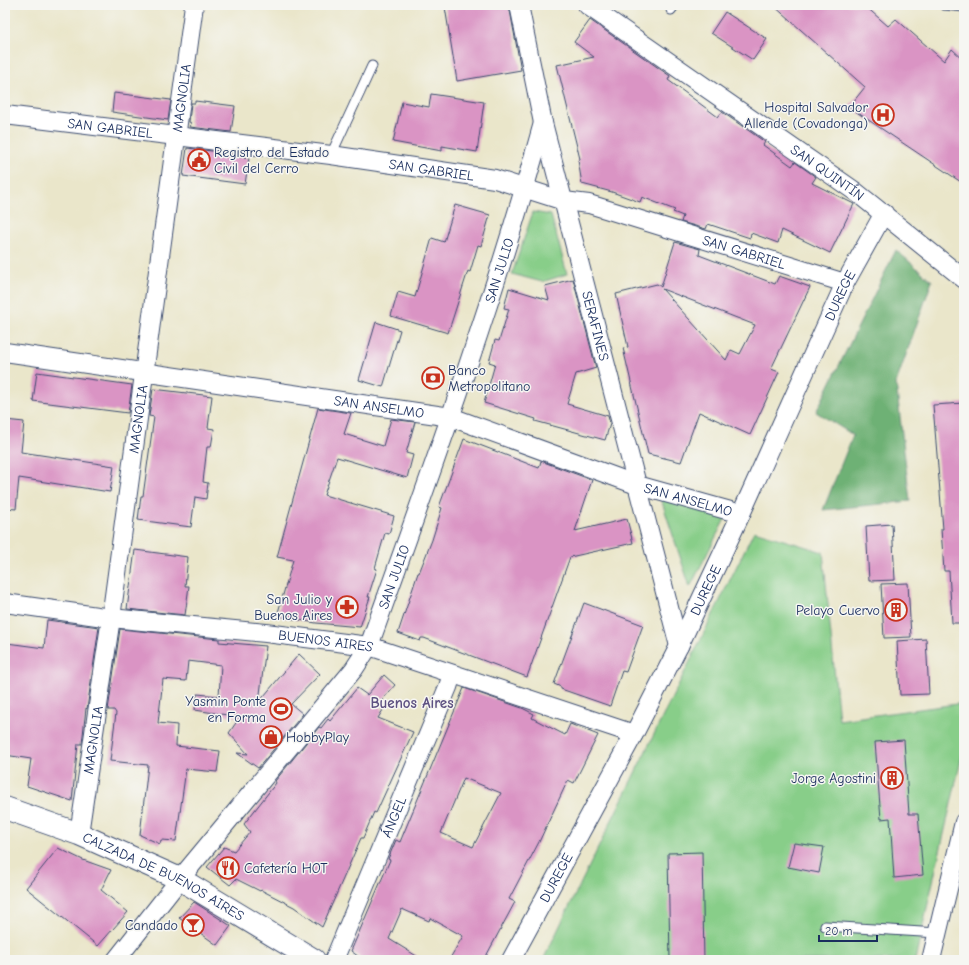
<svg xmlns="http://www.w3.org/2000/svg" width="969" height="965" font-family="'Comic Neue',sans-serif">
<rect width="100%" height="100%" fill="#f6f6f2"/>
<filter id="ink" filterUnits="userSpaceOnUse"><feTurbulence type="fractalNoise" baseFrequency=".025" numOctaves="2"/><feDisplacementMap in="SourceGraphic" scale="8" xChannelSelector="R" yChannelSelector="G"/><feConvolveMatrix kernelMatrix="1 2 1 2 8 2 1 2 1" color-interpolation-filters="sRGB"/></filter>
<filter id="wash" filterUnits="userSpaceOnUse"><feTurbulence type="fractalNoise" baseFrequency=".012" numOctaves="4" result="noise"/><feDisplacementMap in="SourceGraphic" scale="16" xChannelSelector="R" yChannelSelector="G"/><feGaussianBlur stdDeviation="0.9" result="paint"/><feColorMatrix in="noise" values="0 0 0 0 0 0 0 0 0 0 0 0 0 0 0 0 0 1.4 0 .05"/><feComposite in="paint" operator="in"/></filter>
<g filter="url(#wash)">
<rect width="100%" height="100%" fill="#eae6ca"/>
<g fill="#88ce89" stroke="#527e74">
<polygon points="533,212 551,215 567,274 542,282 512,274"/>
<polygon points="660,496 726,517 690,587"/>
<polygon points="754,531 823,552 839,720 964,703 964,747 915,960 543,960"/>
</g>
<polygon fill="#6eb175" stroke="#44706a" points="896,250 932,281 896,383 910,501 823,510 853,435 816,412"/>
<g id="blocks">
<g fill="#da94c4" fill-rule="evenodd">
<polygon points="458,5 509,5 521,70 457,81 445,7"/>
<polygon points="773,5 864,5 888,26 896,19 944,61 952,49 964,60 964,184 849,107 865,87"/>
<polygon points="725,12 767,39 753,60 711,33"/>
<polygon points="590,20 670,76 668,80 718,117 722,112 765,142 763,145 792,166 795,162 816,177 812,183 854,204 830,253 782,230 778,243 751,233 750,238 708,224 706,229 681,222 683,216 673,212 675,210 642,197 640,202 612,192 582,184 578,160 580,159 557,65 594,57 574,42"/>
<polygon points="114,93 171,100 168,120 112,112"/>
<polygon points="431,94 484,102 477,152 442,146 442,151 393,142 402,102 429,107"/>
<polygon points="195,101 235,106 231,132 190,127 191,123 189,122 191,103 195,103"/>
<polygon points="187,148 228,153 228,155 249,158 245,184 183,176"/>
<polygon points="455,205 490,215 481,246 478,245 470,272 468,271 448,333 391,316 398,292 415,297 432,238 444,242"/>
<path d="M 675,242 L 700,249 L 699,255 L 775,284 L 779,276 L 810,287 L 771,369 L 779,372 L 750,435 L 699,412 L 681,462 L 648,454 L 623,348 L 628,347 L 616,294 L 657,284 L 661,287 ZM 662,289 L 755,325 L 740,354 L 731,350 L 726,360 Z"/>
<polygon points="573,279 596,368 576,374 567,404 608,416 610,424 605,440 535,421 536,419 484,403 495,364 489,362 495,340 499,341 509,309 504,308 509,288 549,300 545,286"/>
<polygon points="376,322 400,330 383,387 359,380"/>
<polygon points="37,372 132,385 128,413 33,401"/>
<polygon points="153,389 212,396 208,428 214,429 211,447 207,447 203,482 208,483 206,499 195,497 191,527 138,520 141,496 143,496 154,417 149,416"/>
<polygon points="964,403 964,623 952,623 949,571 944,571 941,529 943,529 933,405"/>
<polygon points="318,408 351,413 344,434 383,446 391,419 415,422 406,453 413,455 407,478 337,457 324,495 394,516 389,534 385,533 375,568 377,569 368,597 370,597 360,627 316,623 277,616 293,560 277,557"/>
<polygon points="5,420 24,422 21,452 114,466 110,492 19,478 16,509 5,508"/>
<polygon points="464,439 539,468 541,461 592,480 575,531 627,519 633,543 570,557 527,677 424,638 421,638 420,641 398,633 418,573 419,573 432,540 442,508 439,507"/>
<polygon points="892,524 895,580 869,581 866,526"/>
<polygon points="135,550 188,557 185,586 189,586 185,615 127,609"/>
<polygon points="908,583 911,637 884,638 881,584"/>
<polygon points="584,603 643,625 626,672 622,671 610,706 561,689 561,687 554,684"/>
<polygon points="47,620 99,627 87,709 86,708 82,744 78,744 72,801 27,786 31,759 5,755 7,643 44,648"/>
<polygon points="120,629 219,639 219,642 266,646 259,702 299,654 320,674 291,704 303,714 258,768 237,753 248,754 229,733 240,717 195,710 197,694 219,696 221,665 188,661 186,681 163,679 158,723 177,725 176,746 220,751 217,772 186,769 176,841 161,840 160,844 140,835 148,765 110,761 116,713 114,710 108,710"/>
<polygon points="926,639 929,694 900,695 897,641"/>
<polygon points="384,675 395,685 378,705 383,710 378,718 413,732 376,813 374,812 363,838 361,838 322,927 294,907 261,890 260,891 236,879 230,885 207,867 224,847 234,851 250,832 244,824 276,783 275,781 319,727 321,728 328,719 330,721 357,688 367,695"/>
<path d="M 464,688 L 522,708 L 534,714 L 532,718 L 565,735 L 570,724 L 598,735 L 574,783 L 568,780 L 539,842 L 509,899 L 515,902 L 484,960 L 449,960 L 463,936 L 430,918 L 429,921 L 402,909 L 389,939 L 423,960 L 363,960 L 351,951 L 390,860 L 388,859 L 396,840 L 400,842 ZM 464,778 L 501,793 L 473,847 L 441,833 Z"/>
<polygon points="904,740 909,814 918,814 923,875 894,878 890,818 881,819 875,742"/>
<polygon points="794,843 824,847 819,873 788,867"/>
<polygon points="58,848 83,860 111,870 101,890 128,912 98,946 26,888"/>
<polygon points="702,852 704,960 670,960 668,853"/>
<polygon points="194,902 231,926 217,945 179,918"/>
</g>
</g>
</g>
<g filter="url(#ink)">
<use href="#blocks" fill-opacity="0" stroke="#3a4a6e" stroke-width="1"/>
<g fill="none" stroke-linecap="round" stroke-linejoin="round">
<g stroke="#3a4a6e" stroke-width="11">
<g id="service">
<polyline points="944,5 964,7"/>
<polyline points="671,10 675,5"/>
<polyline points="331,155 372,66"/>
<polyline points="825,926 938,933"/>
</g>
</g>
<g stroke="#3a4a6e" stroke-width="20">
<g id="minor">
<path id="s1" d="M 519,5 L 543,123 L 679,646"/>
<path id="s2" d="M 587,5 L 856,192 L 964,279"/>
<path id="s3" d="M 5,115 L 331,155 L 495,179 L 564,201 L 589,204 L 845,283"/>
<path id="s4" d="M 5,352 L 451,417 L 637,485 L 741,514"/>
<path id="s5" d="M 5,603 L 111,618 L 266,633 L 369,646 L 634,734"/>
<path id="s6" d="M 79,834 L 111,618 L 194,5"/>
<path id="s7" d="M 116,960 L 180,879 L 354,669 L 369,646 C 431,473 494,301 543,123"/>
<path id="s8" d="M 334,960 L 448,687 L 452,674"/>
<path id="s9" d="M 511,960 L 634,734 L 679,646 L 741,514 L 845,283 L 884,213"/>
<polyline points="931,960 964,822"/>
</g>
</g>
<g stroke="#3a4a6e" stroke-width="24">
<g id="tertiary">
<path id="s10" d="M 5,808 L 79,834 L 180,879 L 314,960"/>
</g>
</g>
<use href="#service" stroke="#fff" stroke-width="9"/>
<use href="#minor" stroke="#fff" stroke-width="18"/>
<use href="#tertiary" stroke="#fff" stroke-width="22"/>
</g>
</g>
<defs>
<g id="hospital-ring" transform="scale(1.15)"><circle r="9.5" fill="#f6f6f2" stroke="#c8321e" stroke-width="1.5"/><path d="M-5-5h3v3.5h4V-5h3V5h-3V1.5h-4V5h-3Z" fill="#c8321e"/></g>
<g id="civic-ring" transform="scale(1.15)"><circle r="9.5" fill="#f6f6f2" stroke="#c8321e" stroke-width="1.5"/><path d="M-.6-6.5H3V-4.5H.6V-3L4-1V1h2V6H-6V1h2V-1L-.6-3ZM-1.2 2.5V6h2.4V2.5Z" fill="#c8321e"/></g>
<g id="bank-ring" transform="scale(1.15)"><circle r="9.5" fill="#f6f6f2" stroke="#c8321e" stroke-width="1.5"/><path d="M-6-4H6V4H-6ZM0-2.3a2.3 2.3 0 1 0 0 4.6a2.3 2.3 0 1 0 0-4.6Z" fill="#c8321e"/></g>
<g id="pharmacy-ring" transform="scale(1.15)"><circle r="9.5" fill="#f6f6f2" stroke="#c8321e" stroke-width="1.5"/><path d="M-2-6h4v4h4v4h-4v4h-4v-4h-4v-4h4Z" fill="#c8321e"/></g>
<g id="building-ring" transform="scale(1.15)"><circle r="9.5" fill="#f6f6f2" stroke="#c8321e" stroke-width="1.5"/><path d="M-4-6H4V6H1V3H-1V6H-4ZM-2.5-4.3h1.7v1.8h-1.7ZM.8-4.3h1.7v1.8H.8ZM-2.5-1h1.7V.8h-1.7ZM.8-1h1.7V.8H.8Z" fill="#c8321e"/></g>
<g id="stadium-ring" transform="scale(1.15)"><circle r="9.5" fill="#f6f6f2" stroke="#c8321e" stroke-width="1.5"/><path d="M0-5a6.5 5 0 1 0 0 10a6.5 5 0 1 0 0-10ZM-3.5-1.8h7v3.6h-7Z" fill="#c8321e"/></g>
<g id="shop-ring" transform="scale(1.15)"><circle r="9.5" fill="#f6f6f2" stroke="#c8321e" stroke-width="1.5"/><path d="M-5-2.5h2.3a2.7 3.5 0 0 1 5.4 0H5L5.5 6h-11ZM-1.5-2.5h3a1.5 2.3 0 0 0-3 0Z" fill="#c8321e"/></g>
<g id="restaurant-ring" transform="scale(1.15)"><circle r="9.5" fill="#f6f6f2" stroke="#c8321e" stroke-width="1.5"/><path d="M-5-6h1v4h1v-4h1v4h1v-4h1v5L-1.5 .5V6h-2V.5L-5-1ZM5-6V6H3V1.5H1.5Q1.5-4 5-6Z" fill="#c8321e"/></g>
<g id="bar-ring" transform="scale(1.15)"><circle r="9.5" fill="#f6f6f2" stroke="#c8321e" stroke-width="1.5"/><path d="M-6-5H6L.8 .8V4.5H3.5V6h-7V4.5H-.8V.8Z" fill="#c8321e"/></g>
</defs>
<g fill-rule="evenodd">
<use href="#hospital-ring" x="883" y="115"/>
<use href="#civic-ring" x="199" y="160"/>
<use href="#bank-ring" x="433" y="378"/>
<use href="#pharmacy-ring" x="347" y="607"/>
<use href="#building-ring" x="896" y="610"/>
<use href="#stadium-ring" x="281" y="709"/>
<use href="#shop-ring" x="271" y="737"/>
<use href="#building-ring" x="892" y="778"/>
<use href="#restaurant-ring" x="228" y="868"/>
<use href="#bar-ring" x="193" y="925"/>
</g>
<g text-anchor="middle" stroke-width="3" stroke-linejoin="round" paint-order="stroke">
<g font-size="14" fill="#1b2f5e" stroke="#f6f6f2">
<text dy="5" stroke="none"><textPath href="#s6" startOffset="743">MAGNOLIA</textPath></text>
<text dy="5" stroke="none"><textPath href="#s3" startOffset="106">SAN GABRIEL</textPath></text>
<text dy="5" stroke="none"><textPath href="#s3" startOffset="430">SAN GABRIEL</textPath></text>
<text dy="5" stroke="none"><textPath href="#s2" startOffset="293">SAN QUINTÍN</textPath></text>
<text dy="5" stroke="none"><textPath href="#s3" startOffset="754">SAN GABRIEL</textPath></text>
<text dy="5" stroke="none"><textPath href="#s7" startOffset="801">SAN JULIO</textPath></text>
<text dy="5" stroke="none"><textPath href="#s9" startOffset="742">DUREGE</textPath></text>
<text dy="5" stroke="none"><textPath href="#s1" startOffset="330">SERAFINES</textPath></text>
<text dy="5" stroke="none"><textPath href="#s4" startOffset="378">SAN ANSELMO</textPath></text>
<text dy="5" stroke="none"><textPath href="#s6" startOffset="419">MAGNOLIA</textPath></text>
<text dy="5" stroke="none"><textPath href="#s4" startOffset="702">SAN ANSELMO</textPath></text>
<text dy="5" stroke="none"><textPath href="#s7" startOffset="477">SAN JULIO</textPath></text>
<text dy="5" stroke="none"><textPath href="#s9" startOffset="418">DUREGE</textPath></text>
<text dy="5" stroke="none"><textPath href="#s5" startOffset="323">BUENOS AIRES</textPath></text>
<text dy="5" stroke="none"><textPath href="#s6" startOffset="95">MAGNOLIA</textPath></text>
<text dy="5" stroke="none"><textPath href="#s8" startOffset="155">ÁNGEL</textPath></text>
<text dy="5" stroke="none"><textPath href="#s10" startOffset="173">CALZADA DE BUENOS AIRES</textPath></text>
<text dy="5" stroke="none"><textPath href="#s9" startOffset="94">DUREGE</textPath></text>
</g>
<g font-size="14" fill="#1b2f5e" stroke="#f6f6f2" text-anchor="end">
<text x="868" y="112">Hospital Salvador<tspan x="868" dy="16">Allende (Covadonga)</tspan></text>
<text x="214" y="157" text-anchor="start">Registro del Estado<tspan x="214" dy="16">Civil del Cerro</tspan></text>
<text x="448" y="375" text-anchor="start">Banco<tspan x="448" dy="16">Metropolitano</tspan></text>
<text x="332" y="604">San Julio y<tspan x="332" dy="16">Buenos Aires</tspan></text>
<text x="880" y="615">Pelayo Cuervo</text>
<text x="266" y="706">Yasmin Ponte<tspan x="266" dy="16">en Forma</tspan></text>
<text x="286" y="742" text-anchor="start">HobbyPlay</text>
<text x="876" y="783">Jorge Agostini</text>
<text x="244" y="873" text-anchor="start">Cafetería HOT</text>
<text x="178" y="930">Candado</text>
</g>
<g font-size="15" font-weight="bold" fill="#5e5282" stroke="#f6f6f2">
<text x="412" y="708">Buenos Aires</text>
</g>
</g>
<rect width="969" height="965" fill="none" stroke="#f6f6f2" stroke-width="20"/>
<path d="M819 935v6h58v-6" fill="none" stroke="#1b2f5e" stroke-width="2"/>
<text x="825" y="935" font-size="12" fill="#1b2f5e" stroke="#f6f6f2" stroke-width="3" paint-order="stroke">20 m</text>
</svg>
